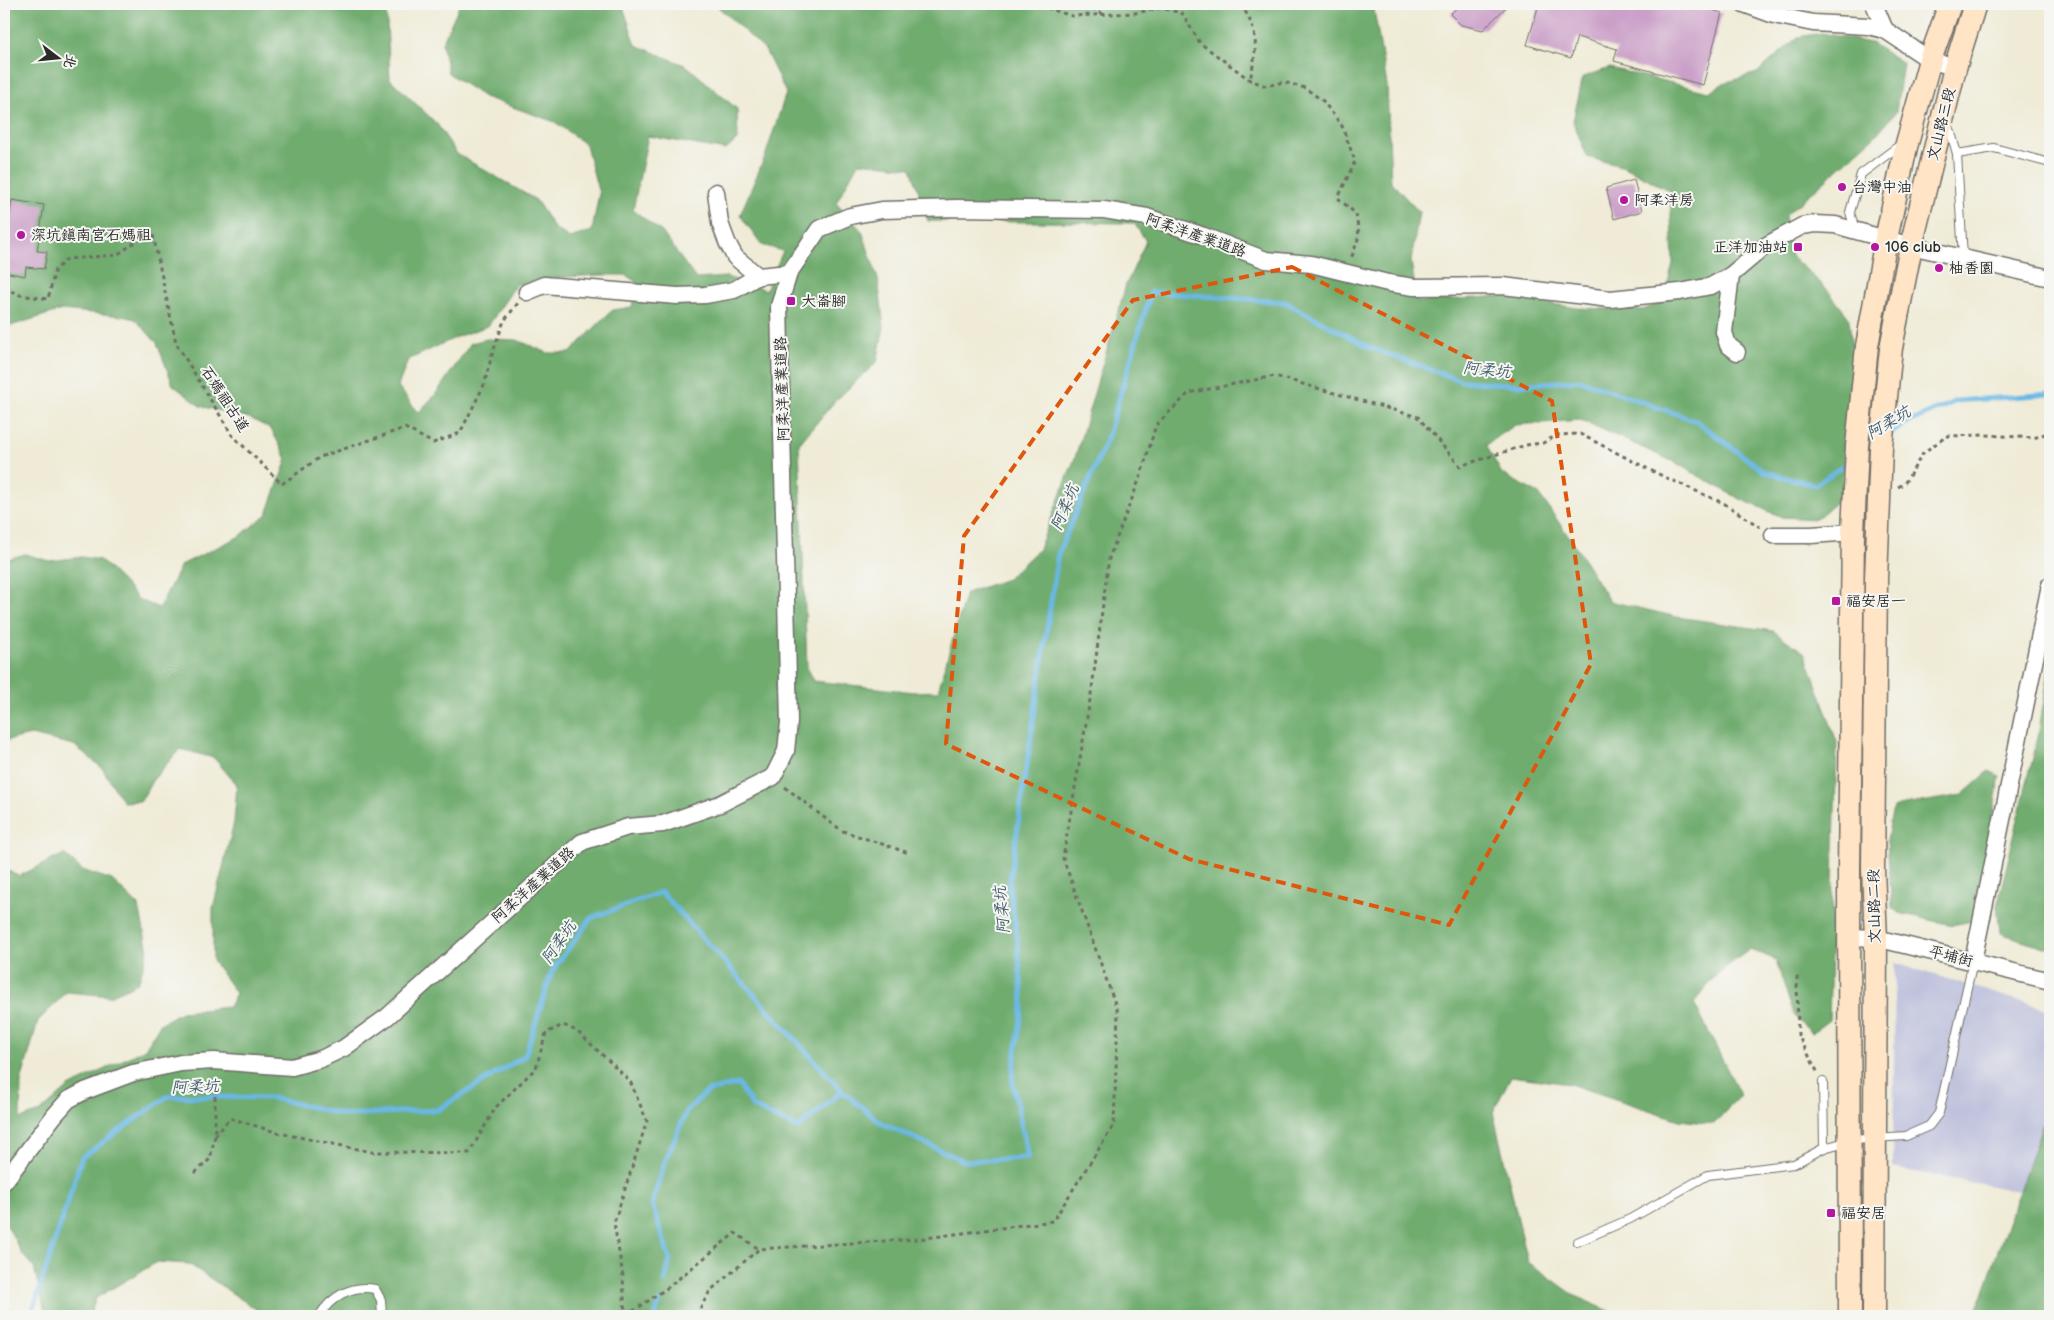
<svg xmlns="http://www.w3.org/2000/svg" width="2054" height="1320" font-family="'Balsamiq Sans','LXGW WenKai TC',sans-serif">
<rect width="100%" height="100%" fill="#f6f6f2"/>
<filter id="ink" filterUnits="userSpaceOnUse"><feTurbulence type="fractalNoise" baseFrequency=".02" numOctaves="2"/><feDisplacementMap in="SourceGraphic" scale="10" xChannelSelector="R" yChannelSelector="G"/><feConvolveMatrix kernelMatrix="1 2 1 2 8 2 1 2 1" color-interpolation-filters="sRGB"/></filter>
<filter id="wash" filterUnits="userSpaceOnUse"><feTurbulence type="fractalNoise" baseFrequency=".0096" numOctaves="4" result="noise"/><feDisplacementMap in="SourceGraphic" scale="20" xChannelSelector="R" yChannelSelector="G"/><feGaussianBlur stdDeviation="1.12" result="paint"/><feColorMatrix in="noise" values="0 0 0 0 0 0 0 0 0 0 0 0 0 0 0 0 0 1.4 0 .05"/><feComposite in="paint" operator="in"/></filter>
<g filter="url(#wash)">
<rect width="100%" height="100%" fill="#efebd6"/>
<polygon fill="#c0c2dd" points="1895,963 2050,1010 2050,1103 2019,1191 1893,1168"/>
<g fill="#70ac6e" stroke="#4e6c4c" fill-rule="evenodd">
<path d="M 4,4 L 386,4 L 390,79 L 437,124 L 457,154 L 536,200 L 555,229 L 570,238 L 592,231 L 599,194 L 586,145 L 555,122 L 484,97 L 448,73 L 442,43 L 460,4 L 622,4 L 636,45 L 687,66 L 737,109 L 738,139 L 726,150 L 648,136 L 633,210 L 662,232 L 696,279 L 727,277 L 766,290 L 783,251 L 762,245 L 740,215 L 766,154 L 786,93 L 765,50 L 715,4 L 1373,4 L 1387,85 L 1391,182 L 1419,212 L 1411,261 L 1417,302 L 1504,296 L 1577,308 L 1643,310 L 1663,302 L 1673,264 L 1670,191 L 1625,167 L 1587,157 L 1573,121 L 1583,77 L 1610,68 L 1709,92 L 1724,83 L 1757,73 L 1798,37 L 1822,33 L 1871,43 L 1903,63 L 1896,112 L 1875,136 L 1785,216 L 1791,256 L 1826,288 L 1849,318 L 1853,365 L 1841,498 L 1816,519 L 1782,517 L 1738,498 L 1674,462 L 1581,420 L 1515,425 L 1486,445 L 1502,474 L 1539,494 L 1576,547 L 1609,601 L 1677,617 L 1773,631 L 1805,653 L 1837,742 L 1829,1020 L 1812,1033 L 1794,1016 L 1776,960 L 1750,949 L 1717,974 L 1694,1003 L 1740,1095 L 1714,1124 L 1679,1120 L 1570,1084 L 1511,1076 L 1493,1112 L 1528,1262 L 1577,1297 L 1621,1316 L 266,1316 L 189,1264 L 157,1262 L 96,1298 L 89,1316 L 46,1316 L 34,1268 L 22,1254 L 7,1225 L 4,1225 L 4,869 L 19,876 L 64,854 L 82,870 L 112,880 L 139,906 L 148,951 L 138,983 L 110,996 L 67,992 L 38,1021 L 21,1082 L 20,1119 L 40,1112 L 69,1087 L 145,1049 L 160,1024 L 181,1012 L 229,1007 L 236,993 L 213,961 L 213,908 L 234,822 L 237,785 L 214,758 L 180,749 L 152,781 L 141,801 L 123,802 L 102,768 L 74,745 L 31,735 L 4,741 L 4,560 L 25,554 L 49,561 L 81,557 L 100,560 L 122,581 L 138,599 L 159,608 L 181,565 L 240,536 L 267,514 L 287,459 L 271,429 L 249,418 L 200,406 L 173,385 L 157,343 L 135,319 L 122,316 L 62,310 L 4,328 ZM 859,162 L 911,168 L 928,221 L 1134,223 L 1146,241 L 1126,285 L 1075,458 L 1039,549 L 1007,579 L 966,593 L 938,691 L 914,692 L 814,681 L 807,667 L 799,444 L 834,402 L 877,362 L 884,327 L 878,279 L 862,231 L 836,203 ZM 601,275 L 626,275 L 636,282 L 632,307 L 613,310 L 606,316 L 570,353 L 548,353 L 517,340 L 487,339 L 471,343 L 435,395 L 418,413 L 398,386 L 408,360 L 459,336 L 488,326 L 516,285 L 550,278 Z"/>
<polygon points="2050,663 2050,949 2000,933 1997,906 2038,737"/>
<polygon points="1989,771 2000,776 1972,921 1952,925 1899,913 1892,908 1887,840 1893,807 1962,795"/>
<polygon points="2050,1103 2050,1316 1975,1316"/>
</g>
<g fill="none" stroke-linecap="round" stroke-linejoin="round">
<g stroke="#6bb8e5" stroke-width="5">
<polyline points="1889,435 1905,424 1956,401 2050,394"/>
<polyline points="665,1281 670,1260 652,1204 664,1164 687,1110 708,1091 738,1084 753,1107 798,1128 842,1091"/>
<polyline points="31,1316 82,1157 168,1096 272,1098 345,1115 437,1110 525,1056 552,971 591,918 661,892 842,1091 881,1123 964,1161 1028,1158 1012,1078 1023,1005 1017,936 1009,886 1058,554 1107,439 1151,292 1285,302 1369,347 1462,381 1520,385 1580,380 1696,421 1765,472 1815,485 1850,461"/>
<polyline points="655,1316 659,1302"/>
</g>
</g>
<g id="blocks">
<g fill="#ca9fc8">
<polygon points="1461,4 1509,4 1483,30 1461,25 1450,14"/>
<polygon points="1539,4 1690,4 1722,13 1703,85 1614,61 1617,49 1577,37 1571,58 1527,45"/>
<polygon points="1634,180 1642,211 1614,219 1606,188"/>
<polygon points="12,200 44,205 37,251 47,252 44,269 26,267 25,276 4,272 4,219 9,220"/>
</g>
</g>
</g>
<g filter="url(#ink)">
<use href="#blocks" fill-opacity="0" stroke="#706e67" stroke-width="1"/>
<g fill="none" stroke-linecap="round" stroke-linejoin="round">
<g stroke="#706e67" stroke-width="10">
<g id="lane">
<polyline points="1948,122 1957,154 1963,258"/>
<polyline points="1957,154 1994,148 2050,163"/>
<polyline points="1855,230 1850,212 1861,174 1900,145"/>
<polyline points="1823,1081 1824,1148"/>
<polyline points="1577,1242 1630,1219 1708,1175 1794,1164 1824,1148 1849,1141 1874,1138 1906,1136 1929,1126 1939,1113 1973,961"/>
<path d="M 319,1316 C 331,1297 351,1284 375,1289 L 381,1300 L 382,1316"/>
</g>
</g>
<g stroke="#706e67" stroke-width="19">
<g id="street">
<polyline points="1744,4 1774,15 1813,23 1868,26 1885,30 1930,60 1955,68"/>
<polyline points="1874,4 1885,30"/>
<polyline points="716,192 720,223 727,242 735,257 758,276 789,273"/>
<polyline points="1731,275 1724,332 1728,345 1737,352"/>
<polyline points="527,292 544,285 677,296 705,295 734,290 758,276"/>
<polyline points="1773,535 1811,535 1853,532"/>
<polyline points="1850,937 1876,938 2050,981"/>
<polyline points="1973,961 2050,585"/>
<polyline points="4,1182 54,1116 68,1100 85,1091 133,1073 181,1063 214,1061 292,1067 321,1059 344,1048 387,1017 582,842 628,827 663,824 720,804 773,777 786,751 789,722 779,306 789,273 819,229 850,216 882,210 957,208 1104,210 1147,217 1204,236 1266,260 1311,264 1388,283 1414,287 1503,286 1610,299 1680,292 1711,286 1731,275 1765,246 1802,226 1815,224 1835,225 1911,246 2050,278"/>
</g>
</g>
<g stroke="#706e67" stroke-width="25">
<g id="secondary">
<polyline points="1850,1316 1849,872 1853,532 1857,446 1867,346 1886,239 1906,147 1930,60 1950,4"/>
<polyline points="1874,1316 1876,938 1873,870 1876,580 1881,447 1891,348 1911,246 1955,68 1975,4"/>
</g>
</g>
<g stroke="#706e67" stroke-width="3" stroke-dasharray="4 4" stroke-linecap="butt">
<polyline points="1040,4 1044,7 1072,16 1135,13 1161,8 1182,13 1200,43 1250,80 1266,86 1284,82 1305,88 1323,101 1342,126 1355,161 1338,198 1356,214 1359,236 1351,259"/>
<polyline points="1085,4 1103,14"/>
<path d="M 1245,11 C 1260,37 1256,52 1250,80"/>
<polyline points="4,288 20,295 48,299 55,270 67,259 117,255 141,238 153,235 176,343 232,435 282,484 320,457 405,428 433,443 460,433 484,385 493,351 504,321 518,303"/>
<polyline points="1898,487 1904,484 1924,452 1947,436 1986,435 2034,438 2050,432"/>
<polyline points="785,787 831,823 843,831 909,853"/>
<polyline points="1797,976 1798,1035 1818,1073"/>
<polyline points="215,1136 230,1118 279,1133 372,1152 469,1153 496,1107 536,1068 546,1033 563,1025 577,1031 630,1081 647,1121 614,1223 623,1276 625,1316"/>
<polyline points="195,1173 210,1159 215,1136 215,1076"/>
<polyline points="626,1316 667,1288 735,1233 759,1249"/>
<polyline points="696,1316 710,1291 759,1249 918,1239 1053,1221 1114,1125 1118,1012 1063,858 1092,688 1109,558 1141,475 1156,425 1189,393 1275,376 1418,417 1460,466 1526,445 1543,443 1557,435 1580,434 1656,473 1725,504 1760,527"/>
</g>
<use href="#lane" stroke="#fff" stroke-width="8"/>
<use href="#street" stroke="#fff" stroke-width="16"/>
<use href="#secondary" stroke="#ffe4c6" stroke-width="22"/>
</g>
</g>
<path fill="none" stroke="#df570e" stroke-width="4" stroke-dasharray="10 6" stroke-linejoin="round" d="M 1292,267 L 1552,401 L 1591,664 L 1449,925 L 1189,859 L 946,744 L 964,536 L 1133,300 Z"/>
<g fill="#b5179e" stroke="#f6f6f2" stroke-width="2">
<circle cx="1842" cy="187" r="5"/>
<circle cx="1624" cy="200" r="5"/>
<circle cx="21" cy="235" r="5"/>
<rect x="1793" y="242" width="10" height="10" rx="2.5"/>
<circle cx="1875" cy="247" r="5"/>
<circle cx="1939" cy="268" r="5"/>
<rect x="786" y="296" width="10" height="10" rx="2.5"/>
<rect x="1831" y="596" width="10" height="10" rx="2.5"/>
<rect x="1826" y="1208" width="10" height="10" rx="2.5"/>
</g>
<g text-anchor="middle" stroke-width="4" stroke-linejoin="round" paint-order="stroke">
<g font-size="15" fill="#2b2b2b" stroke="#f6f6f2">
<text transform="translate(1941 124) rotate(-76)" y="5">文山路三段</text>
<text transform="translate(1196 235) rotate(19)" y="5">阿柔洋產業道路</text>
<text transform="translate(782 389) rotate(-92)" y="5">阿柔洋產業道路</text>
<text transform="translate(225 399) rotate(57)" y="5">石媽祖古道</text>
<text transform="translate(533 885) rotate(-42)" y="5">阿柔洋產業道路</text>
<text transform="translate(1874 906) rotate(-91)" y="5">文山路二段</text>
<text transform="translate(1951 956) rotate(14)" y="5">平埔街</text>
</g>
<g font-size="15" fill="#2b2b2b" stroke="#f6f6f2" text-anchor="start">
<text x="1852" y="192">台灣中油</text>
<text x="1634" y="205">阿柔洋房</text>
<text x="31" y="240">深坑鎮南宮石媽祖</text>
<text x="1788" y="252" text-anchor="end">正洋加油站</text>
<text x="1885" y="252">106 club</text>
<text x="1949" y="273">柚香園</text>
<text x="801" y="306">大崙腳</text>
<text x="1846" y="606">福安居一</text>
<text x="1841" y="1218">福安居</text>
</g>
<g font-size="16" font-style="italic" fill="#415c6c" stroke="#f6f6f2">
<text transform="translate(1487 369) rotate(6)" y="6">阿柔坑</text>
<text transform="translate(1888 422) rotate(-31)" y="6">阿柔坑</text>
<text transform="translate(1064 507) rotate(-67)" y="6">阿柔坑</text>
<text transform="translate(1001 910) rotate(-95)" y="6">阿柔坑</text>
<text transform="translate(558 942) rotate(-55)" y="6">阿柔坑</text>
<text transform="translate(195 1086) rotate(-2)" y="6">阿柔坑</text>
</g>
</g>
<rect width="2054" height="1320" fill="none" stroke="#f6f6f2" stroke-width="20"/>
<g transform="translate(58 58) rotate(106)" stroke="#f6f6f2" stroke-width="4" paint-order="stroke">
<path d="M0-4L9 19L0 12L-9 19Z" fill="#2b2b2b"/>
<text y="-8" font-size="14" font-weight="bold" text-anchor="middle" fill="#2b2b2b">北</text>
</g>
</svg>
